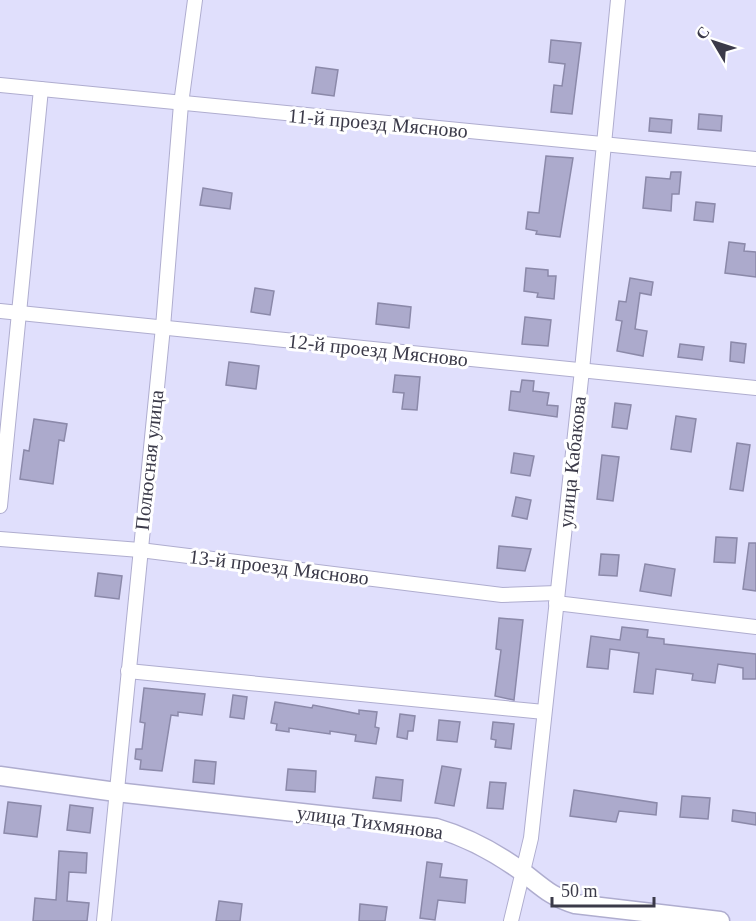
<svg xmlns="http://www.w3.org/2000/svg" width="756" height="921" font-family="'Times New Roman',serif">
<rect width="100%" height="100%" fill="#e0dffc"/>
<g fill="#acaacc" stroke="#8b89a9" stroke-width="1.5">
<polygon points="551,40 581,43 572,114 551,112 554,85 562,86 565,64 549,62"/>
<polygon points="316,67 338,70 334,96 312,93"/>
<polygon points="699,114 722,116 721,131 698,129"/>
<polygon points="650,118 672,120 671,133 649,131"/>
<polygon points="546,156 573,158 560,237 536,234 537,231 526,229 528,212 539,213"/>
<polygon points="671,172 681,172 679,194 672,194 671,211 643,208 646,177 670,179"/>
<polygon points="203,188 232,193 230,209 200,205"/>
<polygon points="696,202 715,204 713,222 694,220"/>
<polygon points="729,242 745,244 744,251 756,252 756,277 725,273"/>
<polygon points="526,268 548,270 548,276 556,276 554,299 537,297 538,293 524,291"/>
<polygon points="630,278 653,282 651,295 640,293 635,329 647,331 643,356 617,351 622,321 616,320 619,301 626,302"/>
<polygon points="255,288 274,291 270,315 251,312"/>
<polygon points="378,303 411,307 409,328 376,324"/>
<polygon points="525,317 551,320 548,346 522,344"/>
<polygon points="731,342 746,344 744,363 730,361"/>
<polygon points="680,344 704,347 702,360 678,357"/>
<polygon points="229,362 259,366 256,389 226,385"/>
<polygon points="395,375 420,377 417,410 402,409 404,393 393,392"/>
<polygon points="522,380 534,381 533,391 549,393 547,405 558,406 557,417 509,410 511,391 520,392"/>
<polygon points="615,403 631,405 627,429 612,427"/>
<polygon points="676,416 696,419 691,452 671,449"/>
<polygon points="34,419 67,424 64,441 59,440 53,484 20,479 24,450 29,451"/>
<polygon points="737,443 750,445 743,491 730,489"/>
<polygon points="514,453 534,456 530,476 511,473"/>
<polygon points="602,455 619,457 613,501 597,499"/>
<polygon points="516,497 531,500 527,519 512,516"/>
<polygon points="716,537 737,538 735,563 714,562"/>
<polygon points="749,543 756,543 756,591 743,589"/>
<polygon points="499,546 531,549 525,571 497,568"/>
<polygon points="601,554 619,555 617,576 599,575"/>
<polygon points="645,564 675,569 671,596 640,591"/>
<polygon points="98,573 122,576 119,599 95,596"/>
<polygon points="499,618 523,620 514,700 495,696 501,650 496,649"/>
<polygon points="622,627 648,630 647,637 664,639 664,644 756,654 756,679 743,679 743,668 718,664 715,683 692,680 693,674 656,669 653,694 634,692 639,653 610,649 608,669 587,667 591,636 620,640"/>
<polygon points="144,688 205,694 202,715 178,712 178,716 171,715 162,771 140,769 141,760 135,759 136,749 142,749 145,723 140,722"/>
<polygon points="233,695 247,697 244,719 230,717"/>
<polygon points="275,702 312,708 313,705 359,714 359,710 377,712 375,727 379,728 376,744 355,741 356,735 330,731 330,734 289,728 289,732 276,730 277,724 271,723"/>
<polygon points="400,714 415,716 413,731 408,731 407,739 397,737"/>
<polygon points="439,720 460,722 457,742 437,740"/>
<polygon points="493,722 514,724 511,749 495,747 496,740 491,739"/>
<polygon points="195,760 216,762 214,784 193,782"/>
<polygon points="442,766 461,769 454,806 435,803"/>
<polygon points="288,769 316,771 315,792 286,790"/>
<polygon points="376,777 403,780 401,801 373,798"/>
<polygon points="490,782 506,783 503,809 487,808"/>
<polygon points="574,790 657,803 656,815 619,811 616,822 570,816"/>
<polygon points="682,796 710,798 708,819 680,817"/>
<polygon points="8,802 41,806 37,837 4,833"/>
<polygon points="70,805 93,808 90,833 67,830"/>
<polygon points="733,810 756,813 756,825 732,821"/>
<polygon points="59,851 87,853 86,873 69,872 67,901 89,903 87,921 33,921 35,898 56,900"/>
<polygon points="427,862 442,864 440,877 467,880 465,903 438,900 435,920 420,918"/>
<polygon points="219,901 242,904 240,921 216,921"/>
<polygon points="360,904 387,907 385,921 359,921"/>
</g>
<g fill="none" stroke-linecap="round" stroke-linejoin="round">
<g stroke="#afadcf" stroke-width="16">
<g id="street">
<polyline points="0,85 756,159"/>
<polyline points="0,311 756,388"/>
<polyline points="0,506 41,89"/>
<polyline points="0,539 140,550 502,595 557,593"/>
<polyline points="556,603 756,627"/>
<polyline points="128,671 544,712"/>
<polyline points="104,921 163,327 181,104 195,0"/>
<polyline points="511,921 531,838 582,370 618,0"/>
</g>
</g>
<g stroke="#afadcf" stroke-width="21">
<path id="secondary" d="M 0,776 L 116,792 L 436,828 C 467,837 498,854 524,873 C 542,887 553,898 575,904 L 720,921"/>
</g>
<use href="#street" stroke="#fff" stroke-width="14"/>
<use href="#secondary" stroke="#fff" stroke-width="18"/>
</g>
<g text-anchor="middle" stroke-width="6" stroke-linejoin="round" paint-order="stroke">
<g font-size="20" fill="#3b3a49" stroke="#fff">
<text transform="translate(378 123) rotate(5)" y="7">11-й проезд Мясново</text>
<text transform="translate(378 350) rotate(6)" y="7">12-й проезд Мясново</text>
<text transform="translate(149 460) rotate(-84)" y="7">Полюсная улица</text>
<text transform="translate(572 462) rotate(-84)" y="7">улица Кабакова</text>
<text transform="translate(279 567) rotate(7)" y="7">13-й проезд Мясново</text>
<text transform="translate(370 822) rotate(8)" y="7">улица Тихмянова</text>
</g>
</g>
<g transform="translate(714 42) rotate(309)" stroke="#ffffff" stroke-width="4.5" paint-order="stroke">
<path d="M0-4.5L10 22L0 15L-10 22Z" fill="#3b3a49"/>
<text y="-9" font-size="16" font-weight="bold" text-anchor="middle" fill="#3b3a49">С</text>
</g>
<path d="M552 897v9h102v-9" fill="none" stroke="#3b3a49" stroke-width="3"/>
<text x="561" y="897" font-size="18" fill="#3b3a49" stroke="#ffffff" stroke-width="4.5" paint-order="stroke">50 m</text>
</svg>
